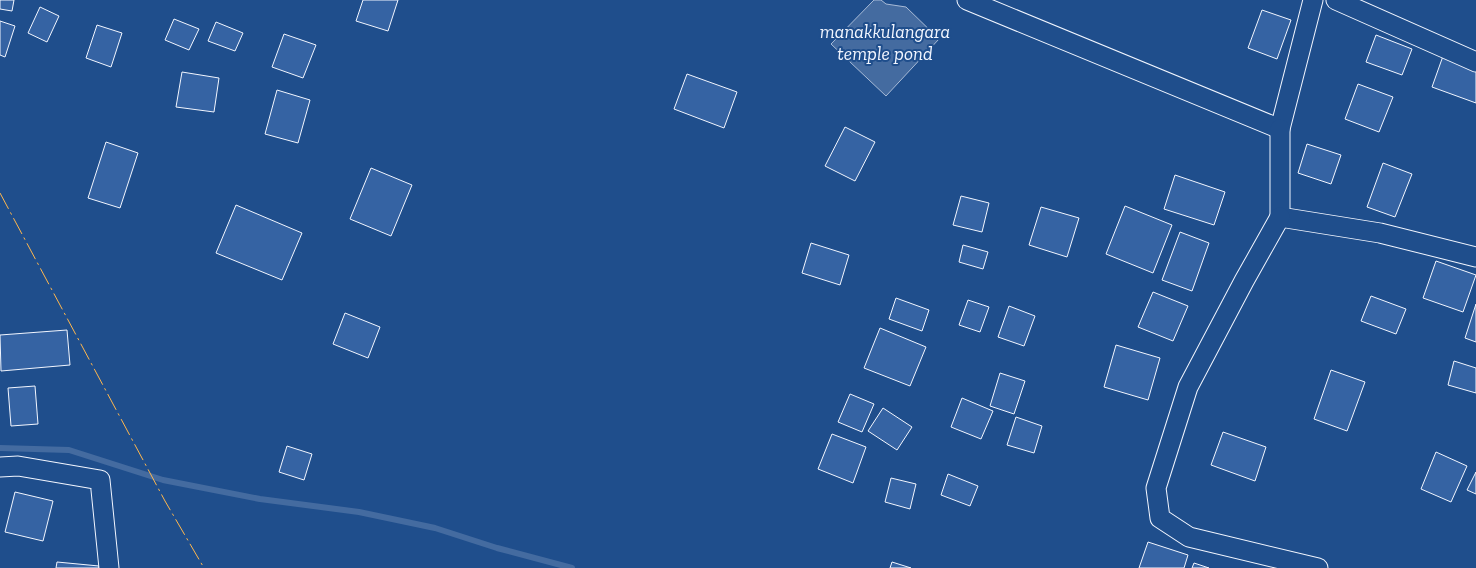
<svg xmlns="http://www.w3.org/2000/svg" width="1476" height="568" font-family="'Zilla Slab',serif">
<rect width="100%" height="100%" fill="#1f4e8c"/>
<polygon fill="#446ba0" stroke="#a8bbd7" points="874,0 881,0 886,4 906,7 939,39 886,96 831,44"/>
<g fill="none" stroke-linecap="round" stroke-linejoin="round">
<polyline stroke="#446ba0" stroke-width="6" points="0,448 69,450 163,480 260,499 359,512 435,528 497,548 572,568"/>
</g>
<g fill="#3563a3" stroke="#f2f6ff">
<polygon points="0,0 14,0 12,11 0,9"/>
<polygon points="363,0 398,0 388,31 356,21"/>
<polygon points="40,7 59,16 47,42 28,33"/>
<polygon points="1262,10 1291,20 1277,59 1248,48"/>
<polygon points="174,19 199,29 189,50 165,40"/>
<polygon points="0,21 15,26 5,57 0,55"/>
<polygon points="216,22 243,33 235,51 208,41"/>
<polygon points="97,25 122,33 111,67 86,58"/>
<polygon points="284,34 316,45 303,78 272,67"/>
<polygon points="1376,35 1412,49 1402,75 1366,62"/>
<polygon points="1443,56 1476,68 1476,103 1432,87"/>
<polygon points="182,72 219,78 214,112 176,107"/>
<polygon points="687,74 737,92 724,128 674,109"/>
<polygon points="1358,84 1393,97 1379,132 1345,119"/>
<polygon points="277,90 310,100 298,143 265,134"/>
<polygon points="845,127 875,142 855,181 825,166"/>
<polygon points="106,142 138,153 120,208 88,198"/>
<polygon points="1307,144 1341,155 1331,184 1298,173"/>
<polygon points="1383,163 1412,174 1395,217 1367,207"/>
<polygon points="371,168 412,185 391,236 350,219"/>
<polygon points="1175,175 1225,192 1214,225 1164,209"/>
<polygon points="961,196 989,203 982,232 953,225"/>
<polygon points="236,205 302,233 282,280 216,253"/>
<polygon points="1125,206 1172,225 1153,273 1106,254"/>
<polygon points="1041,207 1079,218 1067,257 1029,245"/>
<polygon points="1180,232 1209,243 1192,291 1162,280"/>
<polygon points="811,243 849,255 840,285 802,273"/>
<polygon points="963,245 988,252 983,269 959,262"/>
<polygon points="1436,261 1476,275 1463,312 1423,298"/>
<polygon points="1153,292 1188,306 1173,341 1138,327"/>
<polygon points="1371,296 1406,309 1396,334 1361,321"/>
<polygon points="896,298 929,310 922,331 889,319"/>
<polygon points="968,300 989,307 980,332 959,325"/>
<polygon points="1476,304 1476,342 1465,338"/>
<polygon points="1009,306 1035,316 1024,346 998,337"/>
<polygon points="345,313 380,327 368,358 333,344"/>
<polygon points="880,328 926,347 910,386 864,368"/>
<polygon points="67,330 70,365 1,371 0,335"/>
<polygon points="1116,345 1160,358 1148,400 1104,387"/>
<polygon points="1454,361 1476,368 1476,393 1448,385"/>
<polygon points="1331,370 1365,382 1347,431 1314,419"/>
<polygon points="1000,373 1025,381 1014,414 990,406"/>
<polygon points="35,386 38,424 11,426 8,388"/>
<polygon points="850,394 874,404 862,432 838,422"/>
<polygon points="962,398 993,411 981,439 951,427"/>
<polygon points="883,408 912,427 897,450 868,431"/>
<polygon points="1016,417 1042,426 1034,453 1007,445"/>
<polygon points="1223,432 1266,447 1255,481 1211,465"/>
<polygon points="832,434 866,447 853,483 818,469"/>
<polygon points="287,446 312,454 304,480 279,472"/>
<polygon points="1436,452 1467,466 1451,502 1421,489"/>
<polygon points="1476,472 1476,494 1467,490"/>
<polygon points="948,474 978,486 970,506 941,495"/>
<polygon points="891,478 916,484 910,509 885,502"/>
<polygon points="15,492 53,501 43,541 5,532"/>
<polygon points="1148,542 1188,555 1184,568 1139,568"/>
<polygon points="57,562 99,566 99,568 56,568"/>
<polygon points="892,562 911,568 890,568"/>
<polygon points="1194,563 1209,568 1192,568"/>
</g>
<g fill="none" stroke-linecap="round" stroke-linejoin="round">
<g stroke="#f2f6ff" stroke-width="21">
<g id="minor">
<polyline points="967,0 1280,129 1313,0"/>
<polyline points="1336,0 1476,62"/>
<polyline points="1280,129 1280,217 1380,233 1476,257"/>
<polyline points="1280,217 1244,281 1188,387 1156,488 1160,518 1189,537 1318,568"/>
<polyline points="0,467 18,466 100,480 109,568"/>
</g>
</g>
<use href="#minor" stroke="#1f4e8c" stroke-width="19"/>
<polyline stroke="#ffb74d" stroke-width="1" stroke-dasharray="18 4 2.5 4" stroke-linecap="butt" points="0,193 165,501 204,568"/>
</g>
<g text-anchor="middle" stroke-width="4" stroke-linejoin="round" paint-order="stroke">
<g font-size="19" font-style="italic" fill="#f2f6ff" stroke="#1f4e8c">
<text x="885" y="38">manakkulangara<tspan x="885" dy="22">temple pond</tspan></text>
</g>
</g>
</svg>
